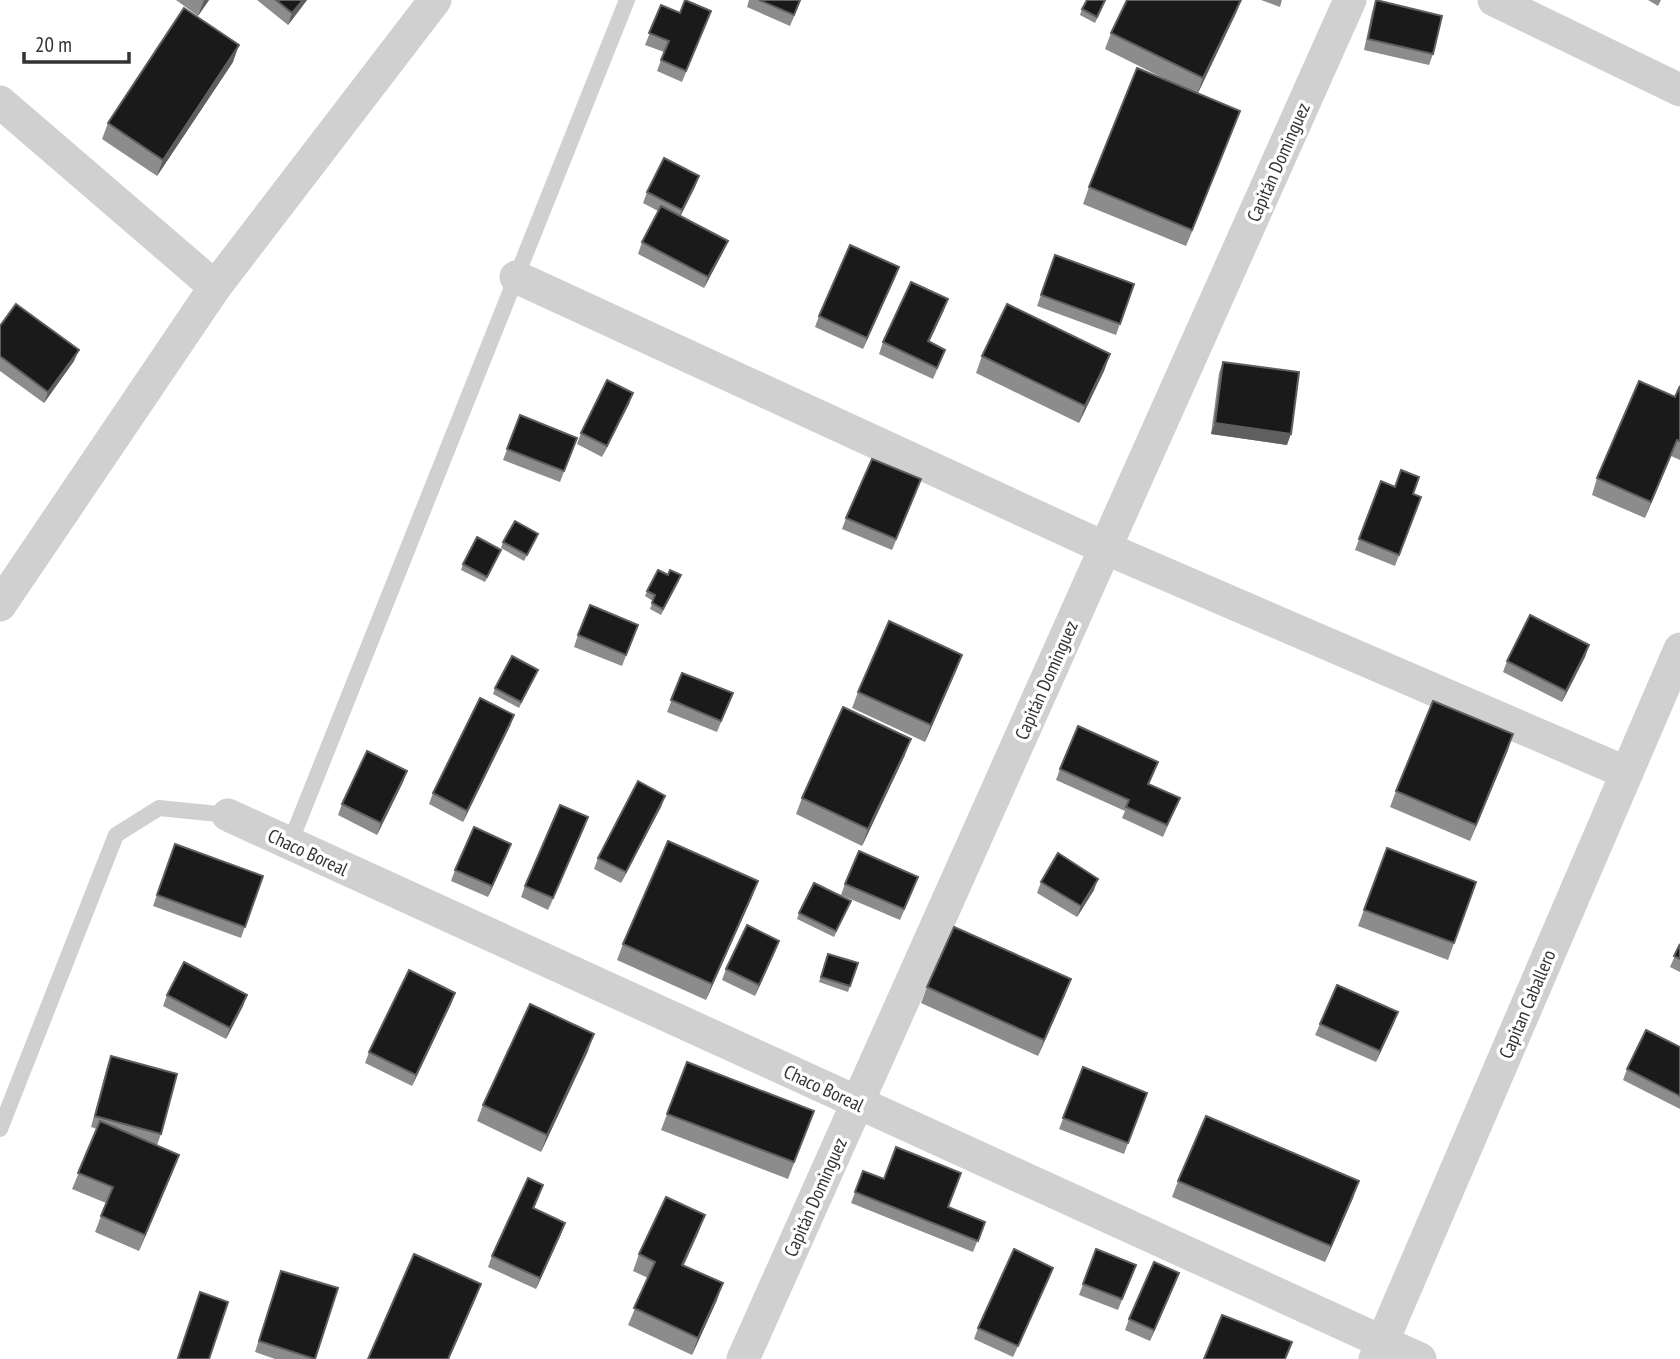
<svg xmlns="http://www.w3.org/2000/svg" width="1680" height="1359" font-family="'PT Sans Narrow',sans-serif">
<rect width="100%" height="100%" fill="#fff"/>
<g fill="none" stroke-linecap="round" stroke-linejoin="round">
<g stroke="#d0d0d0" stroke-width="16">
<polyline points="290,843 627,0"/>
<polyline points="0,1129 116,835 159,808 228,815"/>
</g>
<g stroke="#d0d0d0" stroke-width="33">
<polyline points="1494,0 1680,90"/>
<polyline points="0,102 215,287"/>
<polyline points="516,277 1105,548 1627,773"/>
<polyline points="0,605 215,287 435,0"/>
<polyline points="228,815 1420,1359"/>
<polyline points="743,1359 1350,0"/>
<polyline points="1375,1359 1680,649"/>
</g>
</g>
<g fill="#8c8c8c">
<polygon points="176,0 209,0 198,16"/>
<polygon points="257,0 307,0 288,25"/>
<polygon points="749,0 801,0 790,26 747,7"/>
<polygon points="1106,0 1095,23 1080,15 1082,9"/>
<polygon points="1261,0 1282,0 1280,7"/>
<polygon points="1376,0 1433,54 1429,65 1364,50 1372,12"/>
<polygon points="1648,0 1661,0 1658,6"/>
<polygon points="661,5 680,13 711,11 682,82 657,71 664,52 645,45"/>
<polygon points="1237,11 1198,93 1240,111 1186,246 1083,204 1089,187 1175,84 1105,49 1111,33"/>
<polygon points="233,62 157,176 102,139 108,123"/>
<polygon points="699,176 695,187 680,216 723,252 704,288 638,254 642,242 658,211 643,203 647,192"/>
<polygon points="1055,255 1134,284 1116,335 1037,306"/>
<polygon points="899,267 863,349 815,327 819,316"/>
<polygon points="944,310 929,342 941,361 933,379 879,354 883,342"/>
<polygon points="0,326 74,361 44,403 0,371"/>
<polygon points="1110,354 1104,371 1079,423 976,373 982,356"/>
<polygon points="1223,362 1287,445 1211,434 1219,373"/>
<polygon points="1680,386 1680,460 1671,456 1645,518 1592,495 1597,478 1675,397"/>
<polygon points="633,393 629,404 602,457 577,444 581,433"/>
<polygon points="520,415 577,438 560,482 503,460"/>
<polygon points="1381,481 1421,497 1395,566 1355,550"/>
<polygon points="917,491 892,550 842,529 846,518"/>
<polygon points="538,534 524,561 501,548 503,542"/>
<polygon points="501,550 485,582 461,570 463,564"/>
<polygon points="679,581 661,615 650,609 653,601 645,596 647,591"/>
<polygon points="638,625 622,666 574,647 578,635"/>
<polygon points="1589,645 1585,657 1562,702 1503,672 1507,661"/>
<polygon points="962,655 956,671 925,742 852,708 858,692"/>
<polygon points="682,673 733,693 717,732 667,712"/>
<polygon points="536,675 519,708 493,694 495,688"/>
<polygon points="514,715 510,726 463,822 429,804 433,793"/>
<polygon points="1508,750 1470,841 1390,807 1396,791"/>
<polygon points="905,755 862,846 796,814 802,798"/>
<polygon points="1060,769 1154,773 1149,784 1180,798 1163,837 1122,818 1125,811 1056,780"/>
<polygon points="407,771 403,782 377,835 338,815 342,804"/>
<polygon points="665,796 661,807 621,883 594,869 598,858"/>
<polygon points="584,828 548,910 521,897 525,886"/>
<polygon points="175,844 263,876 241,938 153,906"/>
<polygon points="1387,848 1476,882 1448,960 1358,926"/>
<polygon points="507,855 488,897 451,881 455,870"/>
<polygon points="1041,882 1094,890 1077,917 1037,893"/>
<polygon points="845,884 914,888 900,920 841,895"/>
<polygon points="752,897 706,1000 617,960 623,944"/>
<polygon points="851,901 834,937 797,919 799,913"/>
<polygon points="779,941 755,996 722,980 726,969"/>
<polygon points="1680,944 1680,972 1670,967"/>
<polygon points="828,954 858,963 848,992 819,982"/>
<polygon points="927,987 1065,995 1038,1056 921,1003"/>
<polygon points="455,993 451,1004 412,1086 365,1063 369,1052"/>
<polygon points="167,995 247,995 243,1006 226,1039 163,1006"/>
<polygon points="1398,1012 1376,1062 1315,1035 1320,1024"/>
<polygon points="1680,1047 1680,1109 1623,1080 1627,1069"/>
<polygon points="588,1051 541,1152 477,1121 483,1105"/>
<polygon points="111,1056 161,1134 157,1145 173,1171 139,1251 95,1232 106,1203 72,1189 97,1129 91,1127 107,1067"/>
<polygon points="687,1062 814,1111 788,1179 661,1130"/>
<polygon points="1083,1067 1147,1093 1124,1154 1059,1129"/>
<polygon points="863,1171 985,1222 973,1252 851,1203"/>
<polygon points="1178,1181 1353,1198 1325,1262 1172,1197"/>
<polygon points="543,1185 534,1209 561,1234 536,1289 488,1267 492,1256"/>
<polygon points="699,1231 684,1265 717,1300 692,1355 628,1325 648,1278 633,1271 639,1254"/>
<polygon points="1096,1249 1136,1265 1118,1310 1079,1295"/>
<polygon points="1053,1268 1013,1357 974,1339 978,1328"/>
<polygon points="1179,1273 1150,1341 1125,1330 1129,1319"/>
<polygon points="277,1282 315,1359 275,1359 255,1352"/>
</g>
<g fill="#5f5f5f">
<polygon points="204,0 209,0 198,16"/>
<polygon points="303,0 307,0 288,25 292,13"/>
<polygon points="1241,0 1237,11 1197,95 1203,78"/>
<polygon points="239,45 233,62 157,176 163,160"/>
<polygon points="1240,111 1234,127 1186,246 1192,230"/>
<polygon points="699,176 695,187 678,221 682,210"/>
<polygon points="728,241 723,252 704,288 708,277"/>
<polygon points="899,267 895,278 863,349 867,338"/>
<polygon points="948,299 944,310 924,353 928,341"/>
<polygon points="79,350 74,361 44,403 48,392"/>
<polygon points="1110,354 1104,371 1079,423 1085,406"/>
<polygon points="633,393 629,404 602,457 607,446"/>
<polygon points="1215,423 1291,434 1287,445 1211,434"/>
<polygon points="1677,440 1671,456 1645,518 1651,502"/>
<polygon points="1589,645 1585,657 1562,702 1566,691"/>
<polygon points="962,655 956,671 925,742 931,725"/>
<polygon points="514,715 510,726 463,822 467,811"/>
<polygon points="1513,734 1508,750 1470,841 1476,825"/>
<polygon points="911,739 905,755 862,846 868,829"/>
<polygon points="407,771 403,782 377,835 381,823"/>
<polygon points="665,796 661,807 621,883 626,872"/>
<polygon points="588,817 584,828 548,910 553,898"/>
<polygon points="511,844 507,855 488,897 492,886"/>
<polygon points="1098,879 1094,890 1077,917 1081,906"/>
<polygon points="758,881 752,897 706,1000 712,984"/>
<polygon points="779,941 775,952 755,996 759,985"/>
<polygon points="1071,979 1065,995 1038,1056 1044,1040"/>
<polygon points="455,993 451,1004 412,1086 416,1075"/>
<polygon points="247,995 243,1006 226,1039 230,1028"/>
<polygon points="1398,1012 1394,1023 1376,1062 1380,1051"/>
<polygon points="594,1034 588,1051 541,1152 547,1135"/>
<polygon points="179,1155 173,1171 139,1251 145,1235"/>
<polygon points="1359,1181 1353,1198 1325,1262 1331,1246"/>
<polygon points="705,1215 699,1231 676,1281 682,1265"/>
<polygon points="565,1223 561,1234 536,1289 540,1278"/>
<polygon points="1053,1268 1049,1279 1013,1357 1018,1346"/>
<polygon points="1179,1273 1175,1284 1150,1341 1154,1330"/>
<polygon points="723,1283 717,1300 692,1355 698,1338"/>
<polygon points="481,1284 475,1300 449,1359 448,1359"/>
</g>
<g fill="#1a1a1a" stroke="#5f5f5f" stroke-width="2">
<polygon points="276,0 303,0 292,13"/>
<polygon points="685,0 711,11 686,71 661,60 669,41 649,33 661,5 680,13"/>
<polygon points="759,0 800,0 794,15"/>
<polygon points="1087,0 1105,0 1097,17 1082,9"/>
<polygon points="1127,0 1241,0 1203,78 1111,33"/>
<polygon points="1376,0 1442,16 1433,54 1368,39"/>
<polygon points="184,8 239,45 163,160 108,123"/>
<polygon points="1137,68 1240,111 1192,230 1089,187"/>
<polygon points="664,158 699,176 682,210 647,192"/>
<polygon points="661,206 728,241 708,277 642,242"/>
<polygon points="850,245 899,267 867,338 819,316"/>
<polygon points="1055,255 1134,284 1120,324 1041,295"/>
<polygon points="911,282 948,299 928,341 945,350 937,368 883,342"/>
<polygon points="16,304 79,350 48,392 0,356 0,326"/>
<polygon points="1007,304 1110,354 1085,406 982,356"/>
<polygon points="1223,362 1299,372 1291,434 1215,423"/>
<polygon points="607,380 633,393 607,446 581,433"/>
<polygon points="1639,381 1675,397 1680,386 1680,441 1677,440 1651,502 1597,478"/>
<polygon points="520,415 577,438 564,471 507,449"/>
<polygon points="872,459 921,479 896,539 846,518"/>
<polygon points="1401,470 1419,477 1413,494 1421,497 1399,555 1359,539 1381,481 1395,487"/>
<polygon points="515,521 538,534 527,555 503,542"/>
<polygon points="477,537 501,550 487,577 463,564"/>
<polygon points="658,570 668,575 670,570 681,575 663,609 652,603 655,595 647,591"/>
<polygon points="590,605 638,625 626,655 578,635"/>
<polygon points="1530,615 1589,645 1566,691 1507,661"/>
<polygon points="889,621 962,655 931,725 858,692"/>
<polygon points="512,656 538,670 521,702 495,688"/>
<polygon points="682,673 733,693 721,721 671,700"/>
<polygon points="480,698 514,715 467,811 433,793"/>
<polygon points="1433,701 1513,734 1476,825 1396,791"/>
<polygon points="843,707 911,739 868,829 802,798"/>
<polygon points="1078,726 1158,762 1148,784 1180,798 1167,825 1126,807 1129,800 1060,769"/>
<polygon points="367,751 407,771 381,823 342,804"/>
<polygon points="638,781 665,796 626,872 598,858"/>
<polygon points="560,805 588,817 553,898 525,886"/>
<polygon points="474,827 511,844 492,886 455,870"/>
<polygon points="668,841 758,881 712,984 623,944"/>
<polygon points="175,844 263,876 245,927 157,895"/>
<polygon points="1387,848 1476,882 1454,943 1364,910"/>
<polygon points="859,851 918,877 904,909 845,884"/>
<polygon points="1058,853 1098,879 1081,906 1041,882"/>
<polygon points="814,883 851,901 836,931 799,913"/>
<polygon points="747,925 779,941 759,985 726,969"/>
<polygon points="954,927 1071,979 1044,1040 927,987"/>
<polygon points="1680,944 1680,959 1674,956"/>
<polygon points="828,954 858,963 850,986 821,977"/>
<polygon points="184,962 247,995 230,1028 167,995"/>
<polygon points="409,970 455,993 416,1075 369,1052"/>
<polygon points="1337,985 1398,1012 1380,1051 1320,1024"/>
<polygon points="530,1004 594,1034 547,1135 483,1105"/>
<polygon points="1646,1030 1680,1047 1680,1096 1627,1069"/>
<polygon points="111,1056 177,1074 161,1134 95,1116"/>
<polygon points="687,1062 814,1111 794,1162 667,1114"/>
<polygon points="1083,1067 1147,1093 1128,1143 1063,1118"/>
<polygon points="1206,1116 1359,1181 1331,1246 1178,1181"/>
<polygon points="100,1121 179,1155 145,1235 101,1216 113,1187 78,1173"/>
<polygon points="896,1147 961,1173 948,1207 985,1222 978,1241 855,1192 863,1171 884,1179"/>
<polygon points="528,1178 543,1185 533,1208 565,1223 540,1278 492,1256"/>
<polygon points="666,1197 705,1215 682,1265 723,1283 698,1338 634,1308 655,1262 639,1254"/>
<polygon points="1014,1249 1053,1268 1018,1346 978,1328"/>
<polygon points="1096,1249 1136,1265 1122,1299 1083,1284"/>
<polygon points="414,1254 481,1284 448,1359 368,1359"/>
<polygon points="1154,1262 1179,1273 1154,1330 1129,1319"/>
<polygon points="281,1271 338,1288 315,1359 259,1341"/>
<polygon points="200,1292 228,1302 209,1359 182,1359 178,1358"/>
<polygon points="1222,1315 1292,1342 1285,1359 1204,1359"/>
</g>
<g text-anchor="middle" stroke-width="7" stroke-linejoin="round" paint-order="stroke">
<g font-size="19" fill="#333" stroke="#fff">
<text transform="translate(1278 162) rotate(-66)" y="7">Capitán Dominguez</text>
<text transform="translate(1046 680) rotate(-66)" y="7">Capitán Dominguez</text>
<text transform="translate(308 852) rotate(25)" y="7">Chaco Boreal</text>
<text transform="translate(1527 1004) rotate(-67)" y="7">Capitan Caballero</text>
<text transform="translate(824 1088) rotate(25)" y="7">Chaco Boreal</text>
<text transform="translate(815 1197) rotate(-66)" y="7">Capitán Dominguez</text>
</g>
</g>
<path d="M24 52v10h105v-10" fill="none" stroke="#333333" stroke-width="3.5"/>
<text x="35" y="52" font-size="21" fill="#333333" stroke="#ffffff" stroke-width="5" paint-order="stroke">20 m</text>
</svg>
